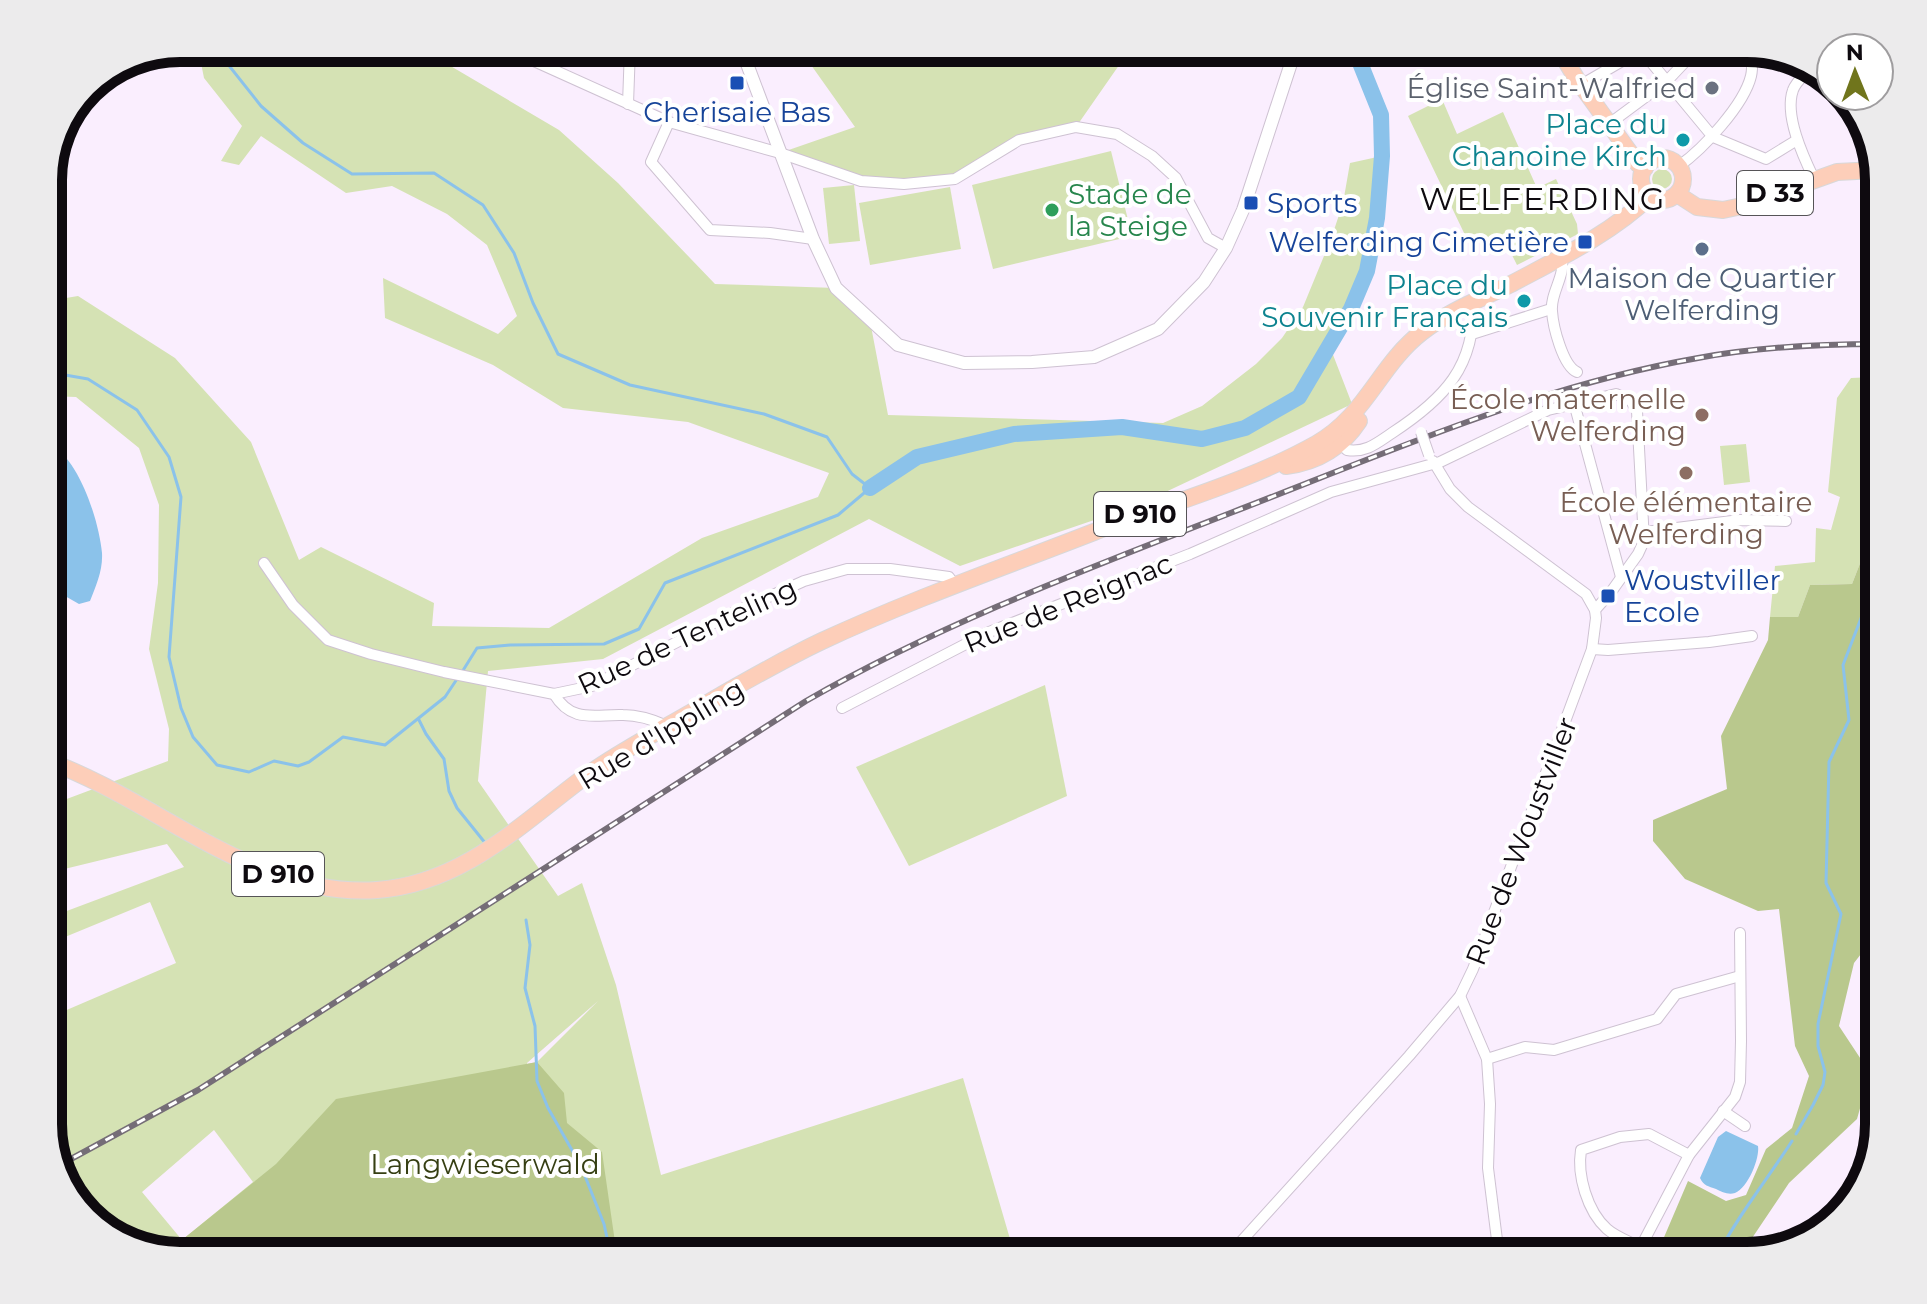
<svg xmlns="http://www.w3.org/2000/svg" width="1927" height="1304" font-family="Montserrat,sans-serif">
<rect width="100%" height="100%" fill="#faeefe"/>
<g fill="#d5e2b4" fill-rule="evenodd">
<path d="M 198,48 L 420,48 L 559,130 L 618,183 L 715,284 L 836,288 L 870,321 L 888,415 L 1163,423 L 1202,406 L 1256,364 L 1282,338 L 1303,307 L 1331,239 L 1343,203 L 1350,163 L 1382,156 L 1377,218 L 1367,271 L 1330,347 L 1352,404 L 1138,505 L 960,566 L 869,519 L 603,659 L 488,671 L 478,781 L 558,896 L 582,883 L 616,985 L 661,1175 L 963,1078 L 1015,1256 L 180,1256 L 106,1233 L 65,1190 L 48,1132 L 48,1018 L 176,963 L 150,902 L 48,944 L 48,918 L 184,867 L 167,844 L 48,873 L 48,806 L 168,761 L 169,729 L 149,649 L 158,583 L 159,505 L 139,448 L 76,397 L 48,396 L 48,301 L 78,296 L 175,358 L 251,442 L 299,560 L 321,547 L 434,603 L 432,626 L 549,628 L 702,538 L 818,497 L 829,473 L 688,422 L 563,408 L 493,365 L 385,318 L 383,278 L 498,334 L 517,316 L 487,245 L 447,214 L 392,186 L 346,193 L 261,136 L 239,165 L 221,161 L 242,126 L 204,78 ZM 598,1001 L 537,1062 L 527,1064 L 527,1063 ZM 214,1130 L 253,1182 L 182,1240 L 142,1192 Z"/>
<polygon points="799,48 1131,48 1076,127 1019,140 955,179 861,181 780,153 855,127"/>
<polygon points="1442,99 1457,134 1503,112 1537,188 1556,179 1577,224 1578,234 1517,265 1507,245 1497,250 1493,244 1465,235 1408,116"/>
<polygon points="1111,151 1132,236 993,269 972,185"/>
<circle cx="1662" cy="179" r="10"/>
<polygon points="854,185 860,241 829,244 823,188"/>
<polygon points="950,187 961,249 870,265 859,203"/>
<polygon points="1874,377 1874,435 1879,446 1879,495 1866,548 1852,584 1810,585 1798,617 1770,617 1775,566 1815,562 1816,528 1831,530 1840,497 1828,492 1837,398 1851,378"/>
<polygon points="1746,444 1750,482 1724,485 1720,446"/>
<polygon points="1045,685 1067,796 909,866 856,767"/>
</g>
<g fill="#b9c88d">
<polygon points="1874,377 1879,377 1879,446 1874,435"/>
<polygon points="1879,495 1879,743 1865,786 1872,881 1871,941 1854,963 1839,1026 1870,1073 1857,1119 1789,1183 1740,1256 1656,1256 1688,1181 1726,1201 1746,1195 1766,1149 1792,1128 1809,1076 1795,1046 1779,909 1758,911 1685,879 1653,841 1653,820 1727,789 1721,736 1768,640 1770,617 1798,617 1810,585 1852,584 1866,548"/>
<polygon points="537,1062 564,1093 567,1123 602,1152 617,1256 180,1256 167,1252 276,1164 336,1099"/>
</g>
<g fill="#8bc2ea">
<path d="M 48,443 C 79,457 99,521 102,553 C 103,570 96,586 90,601 L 79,604 L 65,596 L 48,557 Z"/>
<path d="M 1726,1131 L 1758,1146 C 1760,1158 1748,1188 1735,1193 C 1728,1195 1722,1192 1716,1189 C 1708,1186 1704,1186 1700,1178 L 1718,1137 Z"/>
</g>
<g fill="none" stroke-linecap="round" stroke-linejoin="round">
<g stroke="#8bc2ea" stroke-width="3">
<polyline points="215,48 261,106 303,143 352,174 434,173 483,205 514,253 533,303 558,354 630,385 764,414 827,437 852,474 870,488 838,515 665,583 639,629 604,644 510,645 477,648 462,672"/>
<polyline points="48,372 88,379 137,410 169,457 181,497 169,657 181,708 193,737 217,765 249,772 274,761 298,766 309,762 343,737 385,745 445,697 457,679"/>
<polyline points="419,720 426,734 444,759 449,791 457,808 486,844"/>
<polyline points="526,920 530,945 525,988 535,1026 537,1081 548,1108 581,1166 604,1224 611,1256"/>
<polyline points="1796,1134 1813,1105 1823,1085 1825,1072 1818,1046 1818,1024 1841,914 1826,883 1829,762 1849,720 1843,665 1868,600 1879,516"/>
<path d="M 1717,1256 C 1738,1215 1767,1180 1792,1141"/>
</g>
<polyline stroke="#8bc2ea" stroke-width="16" points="870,488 917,457 1014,434 1122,427 1202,439 1245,428 1299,397 1351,309 1367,271 1377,218 1382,156 1381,115 1354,48"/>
<g stroke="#cec2d2" stroke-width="12">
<g id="minor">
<polyline points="505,48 669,122 780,153 861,181 904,184 955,179 1019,140 1076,127 1117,134 1152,156 1176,178 1208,238 1226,248"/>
<path d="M 1805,74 C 1801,78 1795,84 1793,90 C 1784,115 1803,156 1814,179"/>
<polyline points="1581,85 1641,50 1713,137 1766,159 1797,140"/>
<polyline points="628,104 630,48"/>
<polyline points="669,122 651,162 710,230 770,233 813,239"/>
<polyline points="1609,124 1667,81 1698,48"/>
<path d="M 1679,166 C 1703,149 1744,105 1751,76 C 1753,68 1752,58 1752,50"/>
<path d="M 1561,256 C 1567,275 1550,292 1552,311 C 1553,327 1563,366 1577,372"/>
<polyline points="1472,334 1551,309"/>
<polyline points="1574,403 1621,577"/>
<path d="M 1336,439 L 1347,450 C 1366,453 1377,443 1392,433 C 1444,399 1476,366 1473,302"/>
<polyline points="1645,532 1740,520 1786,521"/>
<polyline points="264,563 293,605 328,640 371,654 444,672 554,694 592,686 733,613 804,581 847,569 890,569 949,577 955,586"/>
<polyline points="1592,649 1608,650 1709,642 1752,636"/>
<path d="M 554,694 C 572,724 595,714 623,715 C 638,715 654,720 667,726"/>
<polyline points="842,708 989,632 1190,554 1331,492 1440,462 1548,410 1616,394 1631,401 1637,411 1644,541 1638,554 1611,592 1595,610"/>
<polyline points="1460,996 1487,1059 1490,1104 1488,1168 1499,1256"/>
<polyline points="1487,1059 1525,1047 1554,1050 1657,1019 1676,994 1740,976"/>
<polyline points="1723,1111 1745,1126"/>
<path d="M 1641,1248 C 1631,1242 1616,1237 1607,1229 C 1587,1211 1577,1175 1581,1150 L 1620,1137 L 1649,1134 L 1689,1155"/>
<polyline points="1228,1256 1409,1056 1460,996 1473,969 1592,649 1596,618 1595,610 1586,594 1468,507 1450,489 1433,461"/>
<polyline points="1636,1256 1689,1155 1735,1097 1740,1082 1741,1041 1740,933"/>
</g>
</g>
<g stroke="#cec2d2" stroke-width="14">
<polyline id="tertiary" points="741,48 813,239 836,288 898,345 964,363 1032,362 1094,357 1158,329 1204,282 1226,248 1243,210 1296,48"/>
</g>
<g stroke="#d8d8d9" stroke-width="18">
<g id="primary">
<polyline points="1558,48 1576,78 1638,164 1645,168"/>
<circle cx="1662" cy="179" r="21"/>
<polyline points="1677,194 1697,207 1723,210 1742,206 1837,172 1876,170"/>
<path d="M 1286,466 C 1317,462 1342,447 1359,421"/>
<path d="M 48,761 C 156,800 258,899 377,890 C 461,884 519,826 583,778 C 610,758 640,742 669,725 C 719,697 769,666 822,641 C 910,600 1004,567 1094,532 C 1167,504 1248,482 1316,444 C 1367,415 1379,365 1422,332 C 1449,311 1481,299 1511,284 C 1558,259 1612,233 1650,196"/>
</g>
</g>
<use href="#minor" stroke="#fff" stroke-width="10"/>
<use href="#tertiary" stroke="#fff" stroke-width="12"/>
<use href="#primary" stroke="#fdceb9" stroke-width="16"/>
<g stroke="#756d77" stroke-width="6">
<path id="rail" d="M 58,1166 L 198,1090 L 806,701 C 942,623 1087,569 1233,512 C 1384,454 1537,386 1698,358 C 1758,347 1818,344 1879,344"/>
</g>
<use href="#rail" stroke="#fff" stroke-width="3" stroke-dasharray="9" stroke-linecap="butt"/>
<g stroke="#cec2d2" stroke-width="12" stroke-linecap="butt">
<polyline id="minor-bridge" points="1421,432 1429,455"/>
</g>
<use href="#minor-bridge" stroke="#fff" stroke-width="10"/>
</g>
<g fill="#1a4fb4" stroke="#fff" stroke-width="3">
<rect x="729" y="75" width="16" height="16" rx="4"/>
<rect x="1243" y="195" width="16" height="16" rx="4"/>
<rect x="1577" y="234" width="16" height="16" rx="4"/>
<rect x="1600" y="588" width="16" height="16" rx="4"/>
</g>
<circle fill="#6b7280" stroke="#fff" stroke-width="3" cx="1712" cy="88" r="8"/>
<g fill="#0f9aa8" stroke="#fff" stroke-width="3">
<circle cx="1683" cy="140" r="8"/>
<circle cx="1524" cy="301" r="8"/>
</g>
<circle fill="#2e9e5b" stroke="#fff" stroke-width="3" cx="1052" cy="210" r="8"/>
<circle fill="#5c6f8a" stroke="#fff" stroke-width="3" cx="1702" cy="249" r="8"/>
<g fill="#8d6e63" stroke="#fff" stroke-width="3">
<circle cx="1702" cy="415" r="8"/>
<circle cx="1686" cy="473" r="8"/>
</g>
<g text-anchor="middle" stroke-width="8" stroke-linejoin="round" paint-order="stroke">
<g fill="#fff" stroke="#565457" stroke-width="2">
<rect x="1737" y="171" width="76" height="44" rx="6"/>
<rect x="1094" y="492" width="92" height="44" rx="6"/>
<rect x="232" y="852" width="92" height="44" rx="6"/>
</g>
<g font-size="26" font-weight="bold" fill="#0e0a0f">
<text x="1775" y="202">D 33</text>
<text x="1140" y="523">D 910</text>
<text x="278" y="883">D 910</text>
</g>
<g font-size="28" fill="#5b616d" stroke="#fff" text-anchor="end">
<text x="1696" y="98">Église Saint-Walfried</text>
</g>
<g font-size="28" fill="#164399" stroke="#fff" text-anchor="start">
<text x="737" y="122" text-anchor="middle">Cherisaie Bas</text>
<text x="1267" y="213">Sports</text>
<text x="1569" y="252" text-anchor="end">Welferding Cimetière</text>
<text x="1624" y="590">Woustviller<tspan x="1624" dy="32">Ecole</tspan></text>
</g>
<g font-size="28" fill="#0d838f" stroke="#fff" text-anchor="end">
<text x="1667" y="134">Place du<tspan x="1667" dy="32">Chanoine Kirch</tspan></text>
<text x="1508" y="295">Place du<tspan x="1508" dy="32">Souvenir Français</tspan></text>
</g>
<g font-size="28" fill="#27864d" stroke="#fff" text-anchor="start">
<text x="1068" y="204">Stade de<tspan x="1068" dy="32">la Steige</tspan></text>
</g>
<g font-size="28" fill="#4e5e75" stroke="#fff">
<text x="1702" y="288">Maison de Quartier<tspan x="1702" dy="32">Welferding</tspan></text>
</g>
<g font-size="28" fill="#785e54" stroke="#fff" text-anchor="end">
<text x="1686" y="409">École maternelle<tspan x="1686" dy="32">Welferding</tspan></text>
<text x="1686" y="512" text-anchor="middle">École élémentaire<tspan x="1686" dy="32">Welferding</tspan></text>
</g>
<g font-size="28" fill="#0e0a0f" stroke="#fff">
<text transform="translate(1068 603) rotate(-22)" y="10">Rue de Reignac</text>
<text transform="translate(687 636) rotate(-25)" y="10">Rue de Tenteling</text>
<text transform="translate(661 734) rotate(-31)" y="10">Rue d'Ippling</text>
<text transform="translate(1521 841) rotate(-69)" y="10">Rue de Woustviller</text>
</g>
<g font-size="28" fill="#363f13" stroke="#fff">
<text x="485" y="1174">Langwieserwald</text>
</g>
<g font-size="32" letter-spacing="2" fill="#0e0a0f" stroke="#fff">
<text x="1543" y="210">WELFERDING</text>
</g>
</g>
<path d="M0 0H1927V1304H0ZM180 62H1747A118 118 0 0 1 1865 180V1124A118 118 0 0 1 1747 1242H180A118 118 0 0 1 62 1124V180A118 118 0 0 1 180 62Z" fill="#ecebec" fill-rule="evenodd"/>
<path fill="none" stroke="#0e0a0f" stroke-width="10" d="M180 62H1747A118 118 0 0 1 1865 180V1124A118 118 0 0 1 1747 1242H180A118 118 0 0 1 62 1124V180A118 118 0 0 1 180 62Z"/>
<g transform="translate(1855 72) rotate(359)"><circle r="38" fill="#ffffff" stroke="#9f9d9f" stroke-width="2"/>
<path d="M0-6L14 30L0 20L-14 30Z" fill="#70751c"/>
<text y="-12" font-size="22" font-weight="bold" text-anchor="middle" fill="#0e0a0f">N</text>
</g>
</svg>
